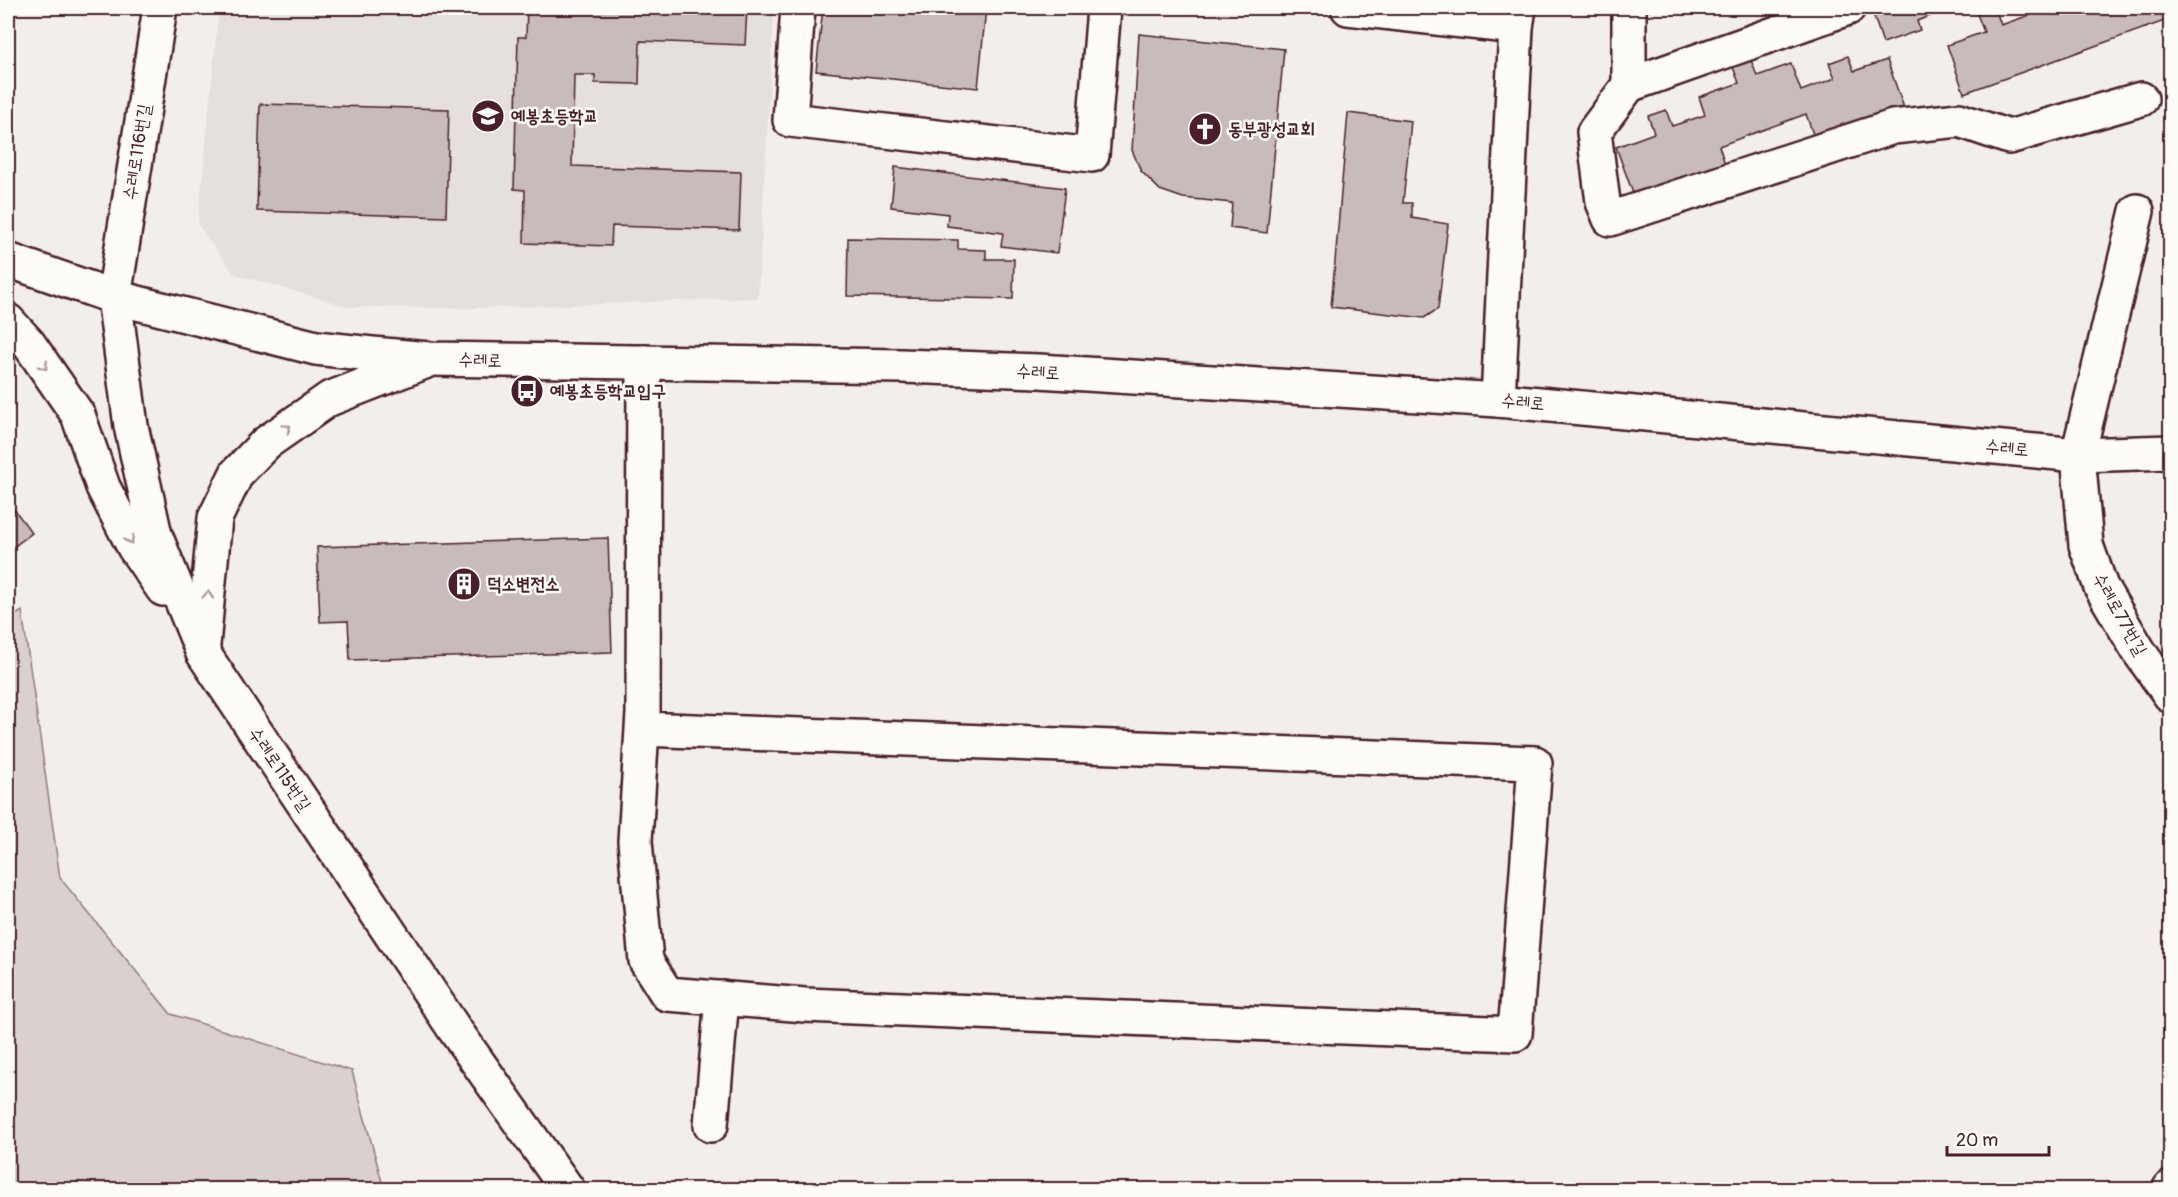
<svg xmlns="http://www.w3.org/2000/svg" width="2178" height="1197" font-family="Pangolin,'Poor Story',sans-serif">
<rect width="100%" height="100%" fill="#f2efeb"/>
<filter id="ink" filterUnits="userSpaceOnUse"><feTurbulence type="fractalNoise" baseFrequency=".0167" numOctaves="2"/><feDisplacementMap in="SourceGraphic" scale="12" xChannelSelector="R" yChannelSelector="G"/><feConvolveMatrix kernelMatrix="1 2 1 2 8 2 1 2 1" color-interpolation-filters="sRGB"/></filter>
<g filter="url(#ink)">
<polygon fill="#e5dfdd" points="219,8 774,8 758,298 487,308 350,307 234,274 198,225"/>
<polygon fill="#d9d0cf" stroke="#92787d" stroke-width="1.5" points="22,611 60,878 171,1014 352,1071 384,1189 8,1189 8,620"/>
<g fill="#c8bbbb" stroke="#4a1f2b" stroke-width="1.5">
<polygon points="527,8 747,8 745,45 640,41 639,84 595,83 595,75 574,75 572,166 741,172 739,230 612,226 611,246 524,243 525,190 514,189 518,37 526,37"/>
<polygon points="823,8 986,8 978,88 816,71"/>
<polygon points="1871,8 1927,8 1930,16 1917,21 1920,30 1883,43"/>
<polygon points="1995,8 2001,25 2050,8 2170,8 2170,19 1964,93 1947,45 1984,32 1977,14"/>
<polygon points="1139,34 1284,49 1267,233 1230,228 1232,203 1183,198 1160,190 1141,171 1132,150"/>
<polygon points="1848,56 1854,71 1887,60 1904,108 1815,140 1806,114 1719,146 1725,164 1634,196 1616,147 1654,133 1648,116 1666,110 1672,126 1705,115 1699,97 1739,83 1733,67 1751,60 1757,76 1791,64 1801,91 1835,78 1829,63"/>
<polygon points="260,104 449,109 446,217 257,211"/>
<polygon points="1348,113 1411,121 1403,203 1412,203 1412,218 1448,224 1438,309 1424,318 1331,307"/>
<polygon points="895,167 1065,188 1057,253 1001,246 1003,233 947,226 948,214 891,207"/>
<polygon points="848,238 958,240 958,249 986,250 986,259 1014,259 1013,299 847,296"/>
<polygon points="8,501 32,533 8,551"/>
<polygon points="608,538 612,652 350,660 348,621 320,622 317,547"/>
</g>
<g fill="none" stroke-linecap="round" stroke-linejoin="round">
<g stroke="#4a1f2b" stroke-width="38">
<g id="minor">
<polyline points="160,8 114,297 131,426 155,535 203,653 455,1030 568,1190"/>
<polyline points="798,8 790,120 1092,155 1104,8"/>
<polyline points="1348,8 1516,27"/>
<polyline points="1629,8 1629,85"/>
<polyline points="1848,8 1629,85 1594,132 1603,202 1610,219 1893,127 1959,120 2009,137 2141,99"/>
<polyline points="2137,211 2078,455 2086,545 2101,587 2140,653 2170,695"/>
<polyline points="8,260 114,297 316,348 372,354 429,359 902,366 1039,371 1498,400 2078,455 2170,452"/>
<polyline points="8,321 29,344 78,415 103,487 134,547 163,589"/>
<polyline points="1498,400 1516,27 1519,8"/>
<polyline points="203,645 215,518 237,473 266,443 329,399 424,362"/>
<polyline points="642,729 1535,763 1515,1034 805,1005 667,994 646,961 635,841 643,713 644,362"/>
<polyline points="711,1125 722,998"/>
<polyline points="2170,1190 2170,1188"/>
</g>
</g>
<use href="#minor" stroke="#fdfcf7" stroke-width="33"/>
</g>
<defs><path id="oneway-chevron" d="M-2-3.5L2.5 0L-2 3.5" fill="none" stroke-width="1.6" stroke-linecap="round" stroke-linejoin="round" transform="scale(1.5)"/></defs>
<g stroke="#ac999b">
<use href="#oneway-chevron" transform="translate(44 366) rotate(55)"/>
<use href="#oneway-chevron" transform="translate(287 428) rotate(-35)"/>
<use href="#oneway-chevron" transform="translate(130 540) rotate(62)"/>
<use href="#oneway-chevron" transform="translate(208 595) rotate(-85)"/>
</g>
</g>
<defs>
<g id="school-disc" transform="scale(1.725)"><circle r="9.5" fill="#4a1f2b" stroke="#fdfcf7"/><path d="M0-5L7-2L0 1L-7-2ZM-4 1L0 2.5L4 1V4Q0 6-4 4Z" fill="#fff"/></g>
<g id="church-disc" transform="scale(1.725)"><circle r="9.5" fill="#4a1f2b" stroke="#fdfcf7"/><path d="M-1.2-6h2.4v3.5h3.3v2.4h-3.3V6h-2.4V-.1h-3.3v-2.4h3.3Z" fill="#fff"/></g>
<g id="bus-disc" transform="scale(1.725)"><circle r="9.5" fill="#4a1f2b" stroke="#fdfcf7"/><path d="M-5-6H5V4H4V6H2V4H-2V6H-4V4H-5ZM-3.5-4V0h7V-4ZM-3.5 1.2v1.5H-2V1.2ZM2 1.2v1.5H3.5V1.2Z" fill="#fff"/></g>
<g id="building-disc" transform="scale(1.725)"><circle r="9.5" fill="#4a1f2b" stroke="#fdfcf7"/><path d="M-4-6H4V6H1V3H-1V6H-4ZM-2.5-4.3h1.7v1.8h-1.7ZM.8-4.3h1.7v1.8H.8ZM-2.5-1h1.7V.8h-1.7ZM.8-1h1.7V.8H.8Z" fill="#fff"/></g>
</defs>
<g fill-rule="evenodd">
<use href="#school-disc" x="488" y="116"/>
<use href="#church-disc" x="1205" y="129"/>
<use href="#bus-disc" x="527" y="391"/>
<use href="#building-disc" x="464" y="584"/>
</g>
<g text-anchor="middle" stroke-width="5" stroke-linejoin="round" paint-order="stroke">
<g font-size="18" font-weight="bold" fill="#4a1f2b" stroke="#fdfcf7" text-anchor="start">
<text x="511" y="122">예봉초등학교</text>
<text x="1228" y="135">동부광성교회</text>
<text x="550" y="397">예봉초등학교입구</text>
<text x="487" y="590">덕소변전소</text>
</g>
<g font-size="18" fill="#4a1f2b" stroke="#fdfcf7">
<text transform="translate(137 152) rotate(-81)" y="6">수레로116번길</text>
<text transform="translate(480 360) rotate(1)" y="6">수레로</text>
<text transform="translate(1038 372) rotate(3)" y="6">수레로</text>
<text transform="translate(1523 402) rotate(5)" y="6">수레로</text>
<text transform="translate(2007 448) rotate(5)" y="6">수레로</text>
<text transform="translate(2120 614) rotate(61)" y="6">수레로77번길</text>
<text transform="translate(280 769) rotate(56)" y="6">수레로115번길</text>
</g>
</g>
<rect width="2178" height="1197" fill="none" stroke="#fdfcf7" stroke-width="30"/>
<rect x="15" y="15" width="2148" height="1167" fill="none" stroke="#4a1f2b" stroke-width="2" filter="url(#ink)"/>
<path d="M1947 1146v9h102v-9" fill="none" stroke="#4a1f2b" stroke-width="3"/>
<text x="1956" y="1146" font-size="18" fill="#4a1f2b" stroke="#fdfcf7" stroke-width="4.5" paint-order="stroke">20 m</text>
</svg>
